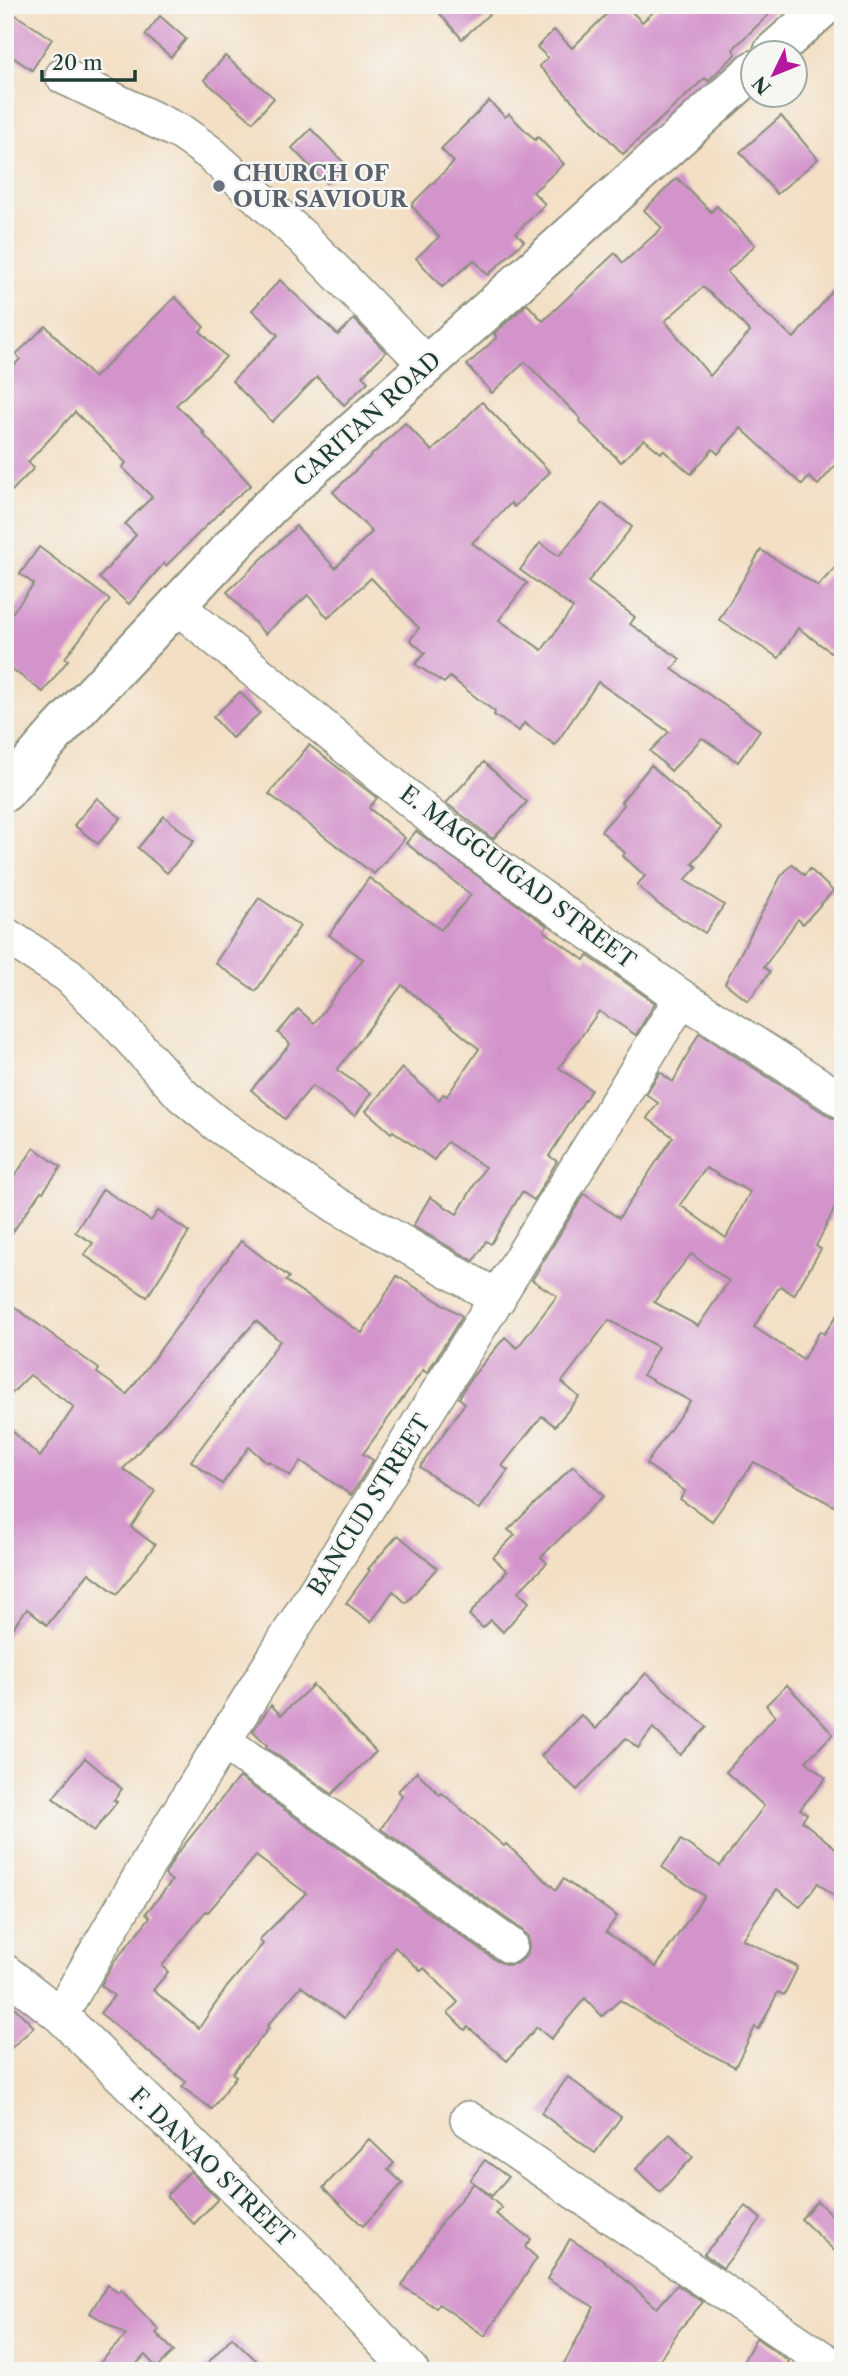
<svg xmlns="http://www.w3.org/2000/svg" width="848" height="2376" font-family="'Libre Caslon Text',serif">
<rect width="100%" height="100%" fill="#f6f6f2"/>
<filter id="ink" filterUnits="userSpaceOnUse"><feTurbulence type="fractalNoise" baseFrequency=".0143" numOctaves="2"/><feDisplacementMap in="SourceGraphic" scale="14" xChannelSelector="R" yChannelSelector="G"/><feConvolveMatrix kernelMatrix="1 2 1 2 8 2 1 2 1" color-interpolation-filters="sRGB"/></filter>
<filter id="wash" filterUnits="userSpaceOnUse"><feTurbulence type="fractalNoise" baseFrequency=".00686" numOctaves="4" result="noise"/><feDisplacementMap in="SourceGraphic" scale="28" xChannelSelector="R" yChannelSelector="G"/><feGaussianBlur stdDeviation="1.57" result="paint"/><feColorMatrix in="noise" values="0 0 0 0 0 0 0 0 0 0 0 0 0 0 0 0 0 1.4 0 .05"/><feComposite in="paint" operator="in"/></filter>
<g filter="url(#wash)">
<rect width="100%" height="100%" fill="#f3dfc4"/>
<g id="blocks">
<g fill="#d393cb" fill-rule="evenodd">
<polygon points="432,5 499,5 462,39"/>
<polygon points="616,5 625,5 642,22 661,5 779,5 736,46 733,50 736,54 708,81 705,78 623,154 539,66 548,58 537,47 554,30 572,48"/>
<polygon points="5,8 52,39 32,70 5,52"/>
<polygon points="160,16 186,39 171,57 145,35"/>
<polygon points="225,56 274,98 253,122 204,80"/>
<polygon points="489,101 505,117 509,114 535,140 538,137 564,164 533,192 545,204 516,233 524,241 488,275 474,260 442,287 416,258 439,237 411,205 454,162 441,149"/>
<polygon points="781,116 818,159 777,194 740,152"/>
<polygon points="311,129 346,165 326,183 292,148"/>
<path d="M 677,178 L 711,212 L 717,206 L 755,245 L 727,272 L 758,307 L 794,338 L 843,278 L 843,457 L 818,485 L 809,477 L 802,485 L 741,428 L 718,454 L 713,449 L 691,474 L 663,450 L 661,453 L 644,439 L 621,462 L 579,421 L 581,419 L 525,362 L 492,393 L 467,365 L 497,337 L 494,334 L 527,304 L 543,321 L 615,253 L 623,263 L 662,228 L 644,210 ZM 703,287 L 733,313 L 750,332 L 710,376 L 665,321 Z"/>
<polygon points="280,280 338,335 354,319 386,352 362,376 368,382 344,405 317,377 272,422 232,381 278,335 252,310"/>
<polygon points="175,297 204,327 200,331 226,357 176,405 204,432 202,433 251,485 225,507 166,566 164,563 129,604 99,578 136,535 125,524 152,497 122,467 126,463 75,412 28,462 34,468 5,498 5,375 20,359 16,354 46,326 94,378"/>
<polygon points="482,402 550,472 514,507 511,503 472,543 527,583 499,620 542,650 573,608 520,570 540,543 559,556 602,503 632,527 588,582 635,617 630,624 680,659 672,669 760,730 738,762 702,738 671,771 650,751 669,732 598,682 555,745 524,723 519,731 494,715 495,712 450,677 444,683 415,664 425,653 410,640 419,628 371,578 328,618 308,595 265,634 227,592 296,526 335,568 372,532 333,492 405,423 432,451"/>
<polygon points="39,547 110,600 65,658 68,660 43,692 5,664 5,622 34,584 20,574"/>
<polygon points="761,550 818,586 843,559 843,661 798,628 779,658 719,620"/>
<polygon points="240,692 260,713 232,738 213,717"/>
<polygon points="309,745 377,798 369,808 405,838 374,874 269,794"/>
<polygon points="484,762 527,802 493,839 446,803"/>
<polygon points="651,765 722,829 692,863 697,867 685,880 724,905 705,933 658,904 637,885 645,876 623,856 625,853 601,831 624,805 621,802"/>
<polygon points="97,798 121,818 98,844 74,825"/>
<polygon points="164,816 194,841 167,873 138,848"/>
<polygon points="416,831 547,926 544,931 584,960 588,956 655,1003 636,1035 599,1011 559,1068 591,1090 549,1156 557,1161 534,1200 522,1192 491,1244 486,1241 474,1261 413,1226 430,1197 457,1214 485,1167 447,1142 434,1160 393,1131 391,1133 366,1111 402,1068 439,1100 443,1094 447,1096 479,1049 402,985 337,1070 371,1093 355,1116 312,1086 285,1119 251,1090 290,1044 278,1033 298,1009 314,1023 363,959 329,935 369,878 441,930 471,895 406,843"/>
<polygon points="792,864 804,875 810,869 833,891 803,924 798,919 764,967 770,972 748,1001 725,983 781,876"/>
<polygon points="259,898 300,926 256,991 215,963"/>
<path d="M 699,1033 L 832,1118 L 843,1121 L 843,1192 L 816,1246 L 821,1249 L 794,1295 L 780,1286 L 754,1327 L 803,1359 L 820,1331 L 824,1334 L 843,1307 L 843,1511 L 754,1462 L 712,1521 L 680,1499 L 685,1491 L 646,1464 L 690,1401 L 643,1375 L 658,1347 L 609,1320 L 562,1382 L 579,1397 L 555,1426 L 542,1416 L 502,1466 L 508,1470 L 479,1510 L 420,1467 L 465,1403 L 459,1398 L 471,1378 L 505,1337 L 517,1348 L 557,1296 L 532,1280 L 584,1194 L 619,1218 L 673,1137 L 647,1118 L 658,1103 L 646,1094 L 660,1072 L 673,1082 ZM 706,1168 L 750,1192 L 726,1238 L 680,1205 ZM 691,1254 L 729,1281 L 698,1326 L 654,1302 Z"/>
<polygon points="34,1148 61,1167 43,1192 41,1191 5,1243 5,1190"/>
<polygon points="103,1189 151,1221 158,1211 189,1232 147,1297 84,1255 93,1243 75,1232"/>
<polygon points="241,1241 289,1277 286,1281 362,1333 397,1276 462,1316 427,1373 423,1370 363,1454 373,1460 351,1495 301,1461 290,1476 269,1461 267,1463 249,1447 222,1484 191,1461 280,1341 256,1321 123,1469 155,1491 131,1527 155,1545 117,1594 89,1573 47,1625 27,1609 5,1638 5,1424 40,1457 74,1407 30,1375 5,1400 5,1300 99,1369 97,1373 127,1394"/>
<polygon points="573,1466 603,1496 541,1557 547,1563 518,1592 529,1602 503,1632 491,1620 483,1628 469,1615 507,1571 493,1557 515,1535 508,1530"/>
<polygon points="398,1535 437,1568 406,1603 393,1591 371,1622 346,1603 370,1570 368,1569"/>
<polygon points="646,1673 707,1727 680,1755 653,1728 638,1748 626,1738 577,1790 541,1756 581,1715 596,1729 626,1693 627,1694"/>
<polygon points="313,1685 376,1752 332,1794 266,1747 267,1745 253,1731 271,1705 281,1715"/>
<path d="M 787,1685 L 833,1734 L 806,1761 L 826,1778 L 800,1809 L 807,1814 L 802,1821 L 843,1854 L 843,1903 L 818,1883 L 800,1907 L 777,1889 L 742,1939 L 798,1967 L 784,1995 L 778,1992 L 759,2029 L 755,2027 L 735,2067 L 675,2036 L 620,2000 L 602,2016 L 585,1998 L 551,2039 L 537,2027 L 507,2061 L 468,2027 L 465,2030 L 448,2013 L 458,2002 L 424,1968 L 421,1971 L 395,1947 L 344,2018 L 301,1986 L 267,2026 L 269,2028 L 232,2073 L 236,2076 L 212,2109 L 182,2087 L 186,2082 L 100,2013 L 114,1996 L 101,1985 L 115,1961 L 150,1917 L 146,1913 L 172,1881 L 165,1875 L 176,1855 L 239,1777 L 497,1961 L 508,1965 L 518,1963 L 526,1956 L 529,1948 L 528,1937 L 521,1929 L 381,1829 L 402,1795 L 398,1791 L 417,1772 L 440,1795 L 442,1793 L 504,1846 L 506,1844 L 556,1890 L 563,1879 L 617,1916 L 606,1932 L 656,1967 L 704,1896 L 662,1867 L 681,1840 L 720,1866 L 764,1806 L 726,1772 L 775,1716 L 766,1705 ZM 256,1856 L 306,1893 L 259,1940 L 263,1944 L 227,1987 L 199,2028 L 153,1990 L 168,1972 L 162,1966 L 206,1911 L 208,1912 Z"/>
<polygon points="85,1758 122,1789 114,1800 117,1802 94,1831 53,1798"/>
<polygon points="5,1998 34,2027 5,2054"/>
<polygon points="568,2077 621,2117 595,2153 541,2113"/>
<polygon points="670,2134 693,2157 660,2192 636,2169"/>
<polygon points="369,2139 394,2163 388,2170 403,2183 363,2226 323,2188"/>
<polygon points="485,2160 508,2177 492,2196 470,2180"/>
<polygon points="190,2171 218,2199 194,2224 166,2196"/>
<polygon points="474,2183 502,2208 496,2214 531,2239 525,2247 537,2258 485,2336 439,2304 436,2308 402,2286 441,2223"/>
<polygon points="817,2201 843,2226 843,2259 801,2219"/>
<polygon points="746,2206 761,2219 723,2268 704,2254"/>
<polygon points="570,2239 602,2259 657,2308 677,2285 703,2302 680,2329 652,2371 560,2371 594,2307 547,2279"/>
<polygon points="107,2285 119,2293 121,2290 159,2330 156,2333 174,2351 157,2368 145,2355 130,2371 92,2371 126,2335 90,2313"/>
<polygon points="232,2337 267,2371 200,2371"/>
<polygon points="756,2338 789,2361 784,2371 738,2371"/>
</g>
</g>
</g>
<g filter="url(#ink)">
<use href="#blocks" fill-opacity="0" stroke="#898e7c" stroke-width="2"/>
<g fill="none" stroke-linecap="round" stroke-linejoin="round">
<g stroke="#898e7c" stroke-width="38">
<g id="minor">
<polyline points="63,76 182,133 210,153 303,238 427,365"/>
<polyline points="176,605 449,832 682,998 843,1101"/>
<polyline points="5,935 68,975 116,1022 182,1095 216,1123 336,1205 498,1298"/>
<polyline points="223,1741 509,1945"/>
<polyline points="5,1972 60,2015 297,2249 411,2371"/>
<polyline points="60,2015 159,1845 682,998"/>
<polyline points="468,2119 840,2371"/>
</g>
</g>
<g stroke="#898e7c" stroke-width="42">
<g id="major">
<polyline points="773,52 826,5"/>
<polyline points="5,792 58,731 269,507 754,70"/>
</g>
</g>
<use href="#minor" stroke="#fff" stroke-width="35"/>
<use href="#major" stroke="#fff" stroke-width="38"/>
</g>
</g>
<circle fill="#6b7280" stroke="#f6f6f2" stroke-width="2.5" cx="219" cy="186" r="7"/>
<g text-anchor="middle" stroke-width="5" stroke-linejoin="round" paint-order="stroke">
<g font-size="23" font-weight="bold" fill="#5b616d" stroke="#f6f6f2" text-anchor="start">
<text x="233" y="181">CHURCH OF<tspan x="233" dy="26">OUR SAVIOUR</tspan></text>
</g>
<g font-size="23" fill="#1f3d34" stroke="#f6f6f2">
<text transform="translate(367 419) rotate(-42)" y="8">CARITAN ROAD</text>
<text transform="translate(518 877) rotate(37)" y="8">E. MAGGUIGAD STREET</text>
<text transform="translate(369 1505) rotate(-58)" y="8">BANCUD STREET</text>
<text transform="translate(212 2167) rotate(44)" y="8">F. DANAO STREET</text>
</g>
</g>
<rect width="848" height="2376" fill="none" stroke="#f6f6f2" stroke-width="28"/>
<g transform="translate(774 74) rotate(227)"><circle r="33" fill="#f6f6f2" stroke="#a0aca6" stroke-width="2"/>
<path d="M0-5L12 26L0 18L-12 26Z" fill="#b5179e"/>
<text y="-10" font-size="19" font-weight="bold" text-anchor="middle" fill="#1f3d34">N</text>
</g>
<path d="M42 70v10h93v-10" fill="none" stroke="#1f3d34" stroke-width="3.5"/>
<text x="52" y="70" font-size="21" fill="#1f3d34" stroke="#f6f6f2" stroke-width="5" paint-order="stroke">20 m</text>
</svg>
